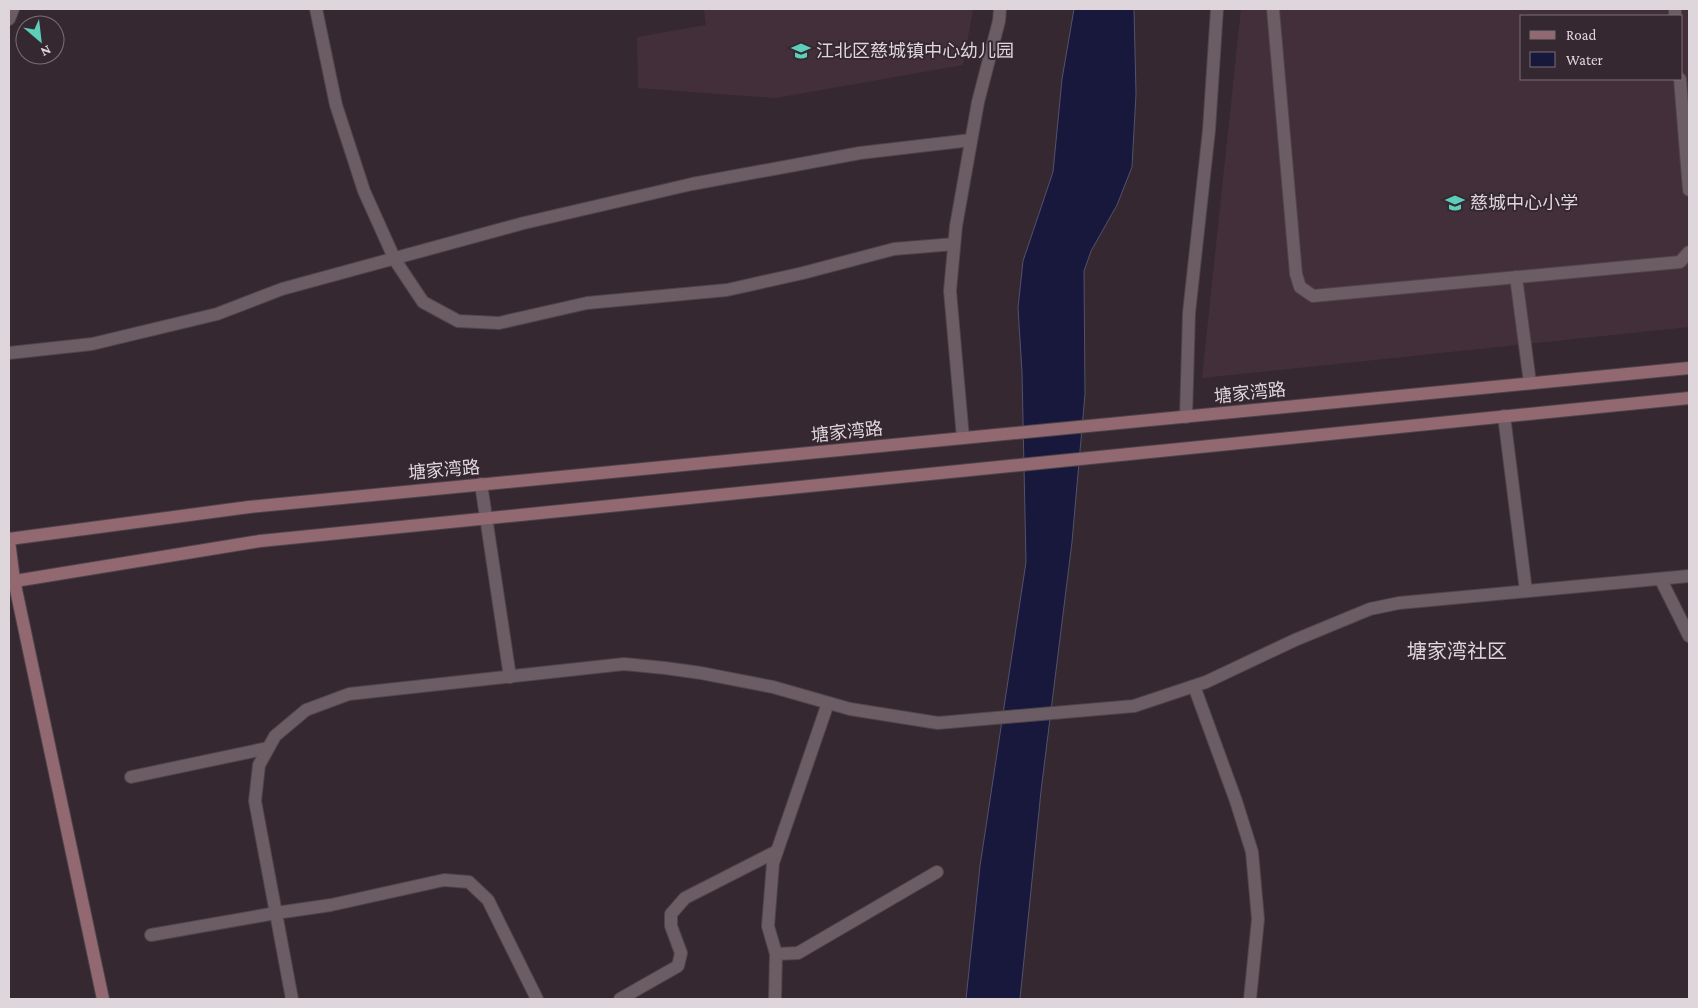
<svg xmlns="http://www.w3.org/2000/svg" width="1698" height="1008" font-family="'Crimson Pro','Noto Sans SC',serif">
<rect width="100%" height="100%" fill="#362830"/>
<g fill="#432f3a" fill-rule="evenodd">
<polygon points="704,9 973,9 963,65 776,98 638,88 637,37 706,25"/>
<path d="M 1241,9 L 1689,9 L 1689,327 L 1202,378 ZM 1522,16 L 1682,16 L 1682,79 L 1522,79 Z"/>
</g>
<polygon fill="#17183c" stroke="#53516c" points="1074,9 1134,9 1136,94 1132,167 1117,205 1091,251 1084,271 1085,394 1072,542 1041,791 1020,999 966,999 980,866 1026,562 1022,372 1018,308 1023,261 1053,172 1062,79"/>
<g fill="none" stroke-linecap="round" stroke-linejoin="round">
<g stroke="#4f444b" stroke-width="14">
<g id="lane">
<polyline points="316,9 336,105 364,191 395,260 423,302 458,321 499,323 587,303 727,290 803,273 894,249 954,244"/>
<polyline points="1273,9 1296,274 1300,287 1313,296 1680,262 1689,252"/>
<polyline points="1675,9 1675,16"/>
<polyline points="1680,79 1689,190"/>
<polyline points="1516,277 1530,383"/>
<polyline points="9,353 92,344 217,314 282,289 524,223 692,184 860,153 971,140"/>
<polyline points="1504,416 1526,591"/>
<polyline points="1186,417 1189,313 1209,130 1217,9"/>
<polyline points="963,438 950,291 956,226 978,102 999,21 1000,9"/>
<polyline points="481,484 510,677"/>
<polyline points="1661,580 1689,636"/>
<polyline points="1194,686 1236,801 1252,852 1258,919 1250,999"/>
<polyline points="828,703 773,863 768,926 776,954 798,953 937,872"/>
<polyline points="131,777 268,748"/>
<polyline points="151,935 276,913 331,905 444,880 469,882 488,900 537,999"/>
<polyline points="292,999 255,801 259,765 275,736 306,710 349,694 624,664 665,668 701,673 773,687 850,709 938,723 1134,706 1206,682 1295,640 1370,609 1399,603 1689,576"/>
<polyline points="620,999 678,966 681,953 671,926 671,914 685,898 777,851"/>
<polyline points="775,999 776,954"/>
</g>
</g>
<g stroke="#4f444b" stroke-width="14">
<polyline id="street" points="9,19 13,9"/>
</g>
<g stroke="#4f444b" stroke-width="14">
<g id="secondary">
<polyline points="9,539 249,507 1689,368"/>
<polyline points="9,541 14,580 103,999"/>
<polyline points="9,582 260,541 1689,398"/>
</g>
</g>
<use href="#lane" stroke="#6c5c64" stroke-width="12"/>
<use href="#street" stroke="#6c5c64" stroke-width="12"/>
<use href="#secondary" stroke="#926970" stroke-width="12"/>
</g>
<defs>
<g id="school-bare" transform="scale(1.5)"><path d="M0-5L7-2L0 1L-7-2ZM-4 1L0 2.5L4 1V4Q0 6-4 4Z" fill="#5dceb9" stroke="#362830" stroke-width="2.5" paint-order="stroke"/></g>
</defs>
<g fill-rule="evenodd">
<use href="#school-bare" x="801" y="51"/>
<use href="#school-bare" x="1455" y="203"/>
</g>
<g text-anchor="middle" stroke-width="4" stroke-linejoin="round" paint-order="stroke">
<g font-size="18" fill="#dfd6db" stroke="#362830" text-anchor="start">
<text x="816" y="57">江北区慈城镇中心幼儿园</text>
<text x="1470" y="209">慈城中心小学</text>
</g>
<g font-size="18" fill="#dfd6db" stroke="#362830">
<text transform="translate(1250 393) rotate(-6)" y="6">塘家湾路</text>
<text transform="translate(847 432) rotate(-6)" y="6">塘家湾路</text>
<text transform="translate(444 470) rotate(-5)" y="6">塘家湾路</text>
</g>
<g font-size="20" fill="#dfd6db" stroke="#362830">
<text x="1457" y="658">塘家湾社区</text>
</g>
</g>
<rect width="1698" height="1008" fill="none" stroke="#dfd6db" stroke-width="20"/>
<rect x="1520" y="15" width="162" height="65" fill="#362830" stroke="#7a6e74"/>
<rect x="1530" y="31" width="25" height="8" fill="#926970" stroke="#7a6e74"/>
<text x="1566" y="40" font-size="15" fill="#dfd6db">Road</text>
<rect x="1530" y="52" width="25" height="15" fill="#17183c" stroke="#7a6e74"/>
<text x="1566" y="65" font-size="15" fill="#dfd6db">Water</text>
<g transform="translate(40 40) rotate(152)"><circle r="24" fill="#362830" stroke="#7a6e74"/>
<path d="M0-4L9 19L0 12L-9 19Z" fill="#5dceb9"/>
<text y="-8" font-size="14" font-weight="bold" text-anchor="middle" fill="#dfd6db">N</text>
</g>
</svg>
